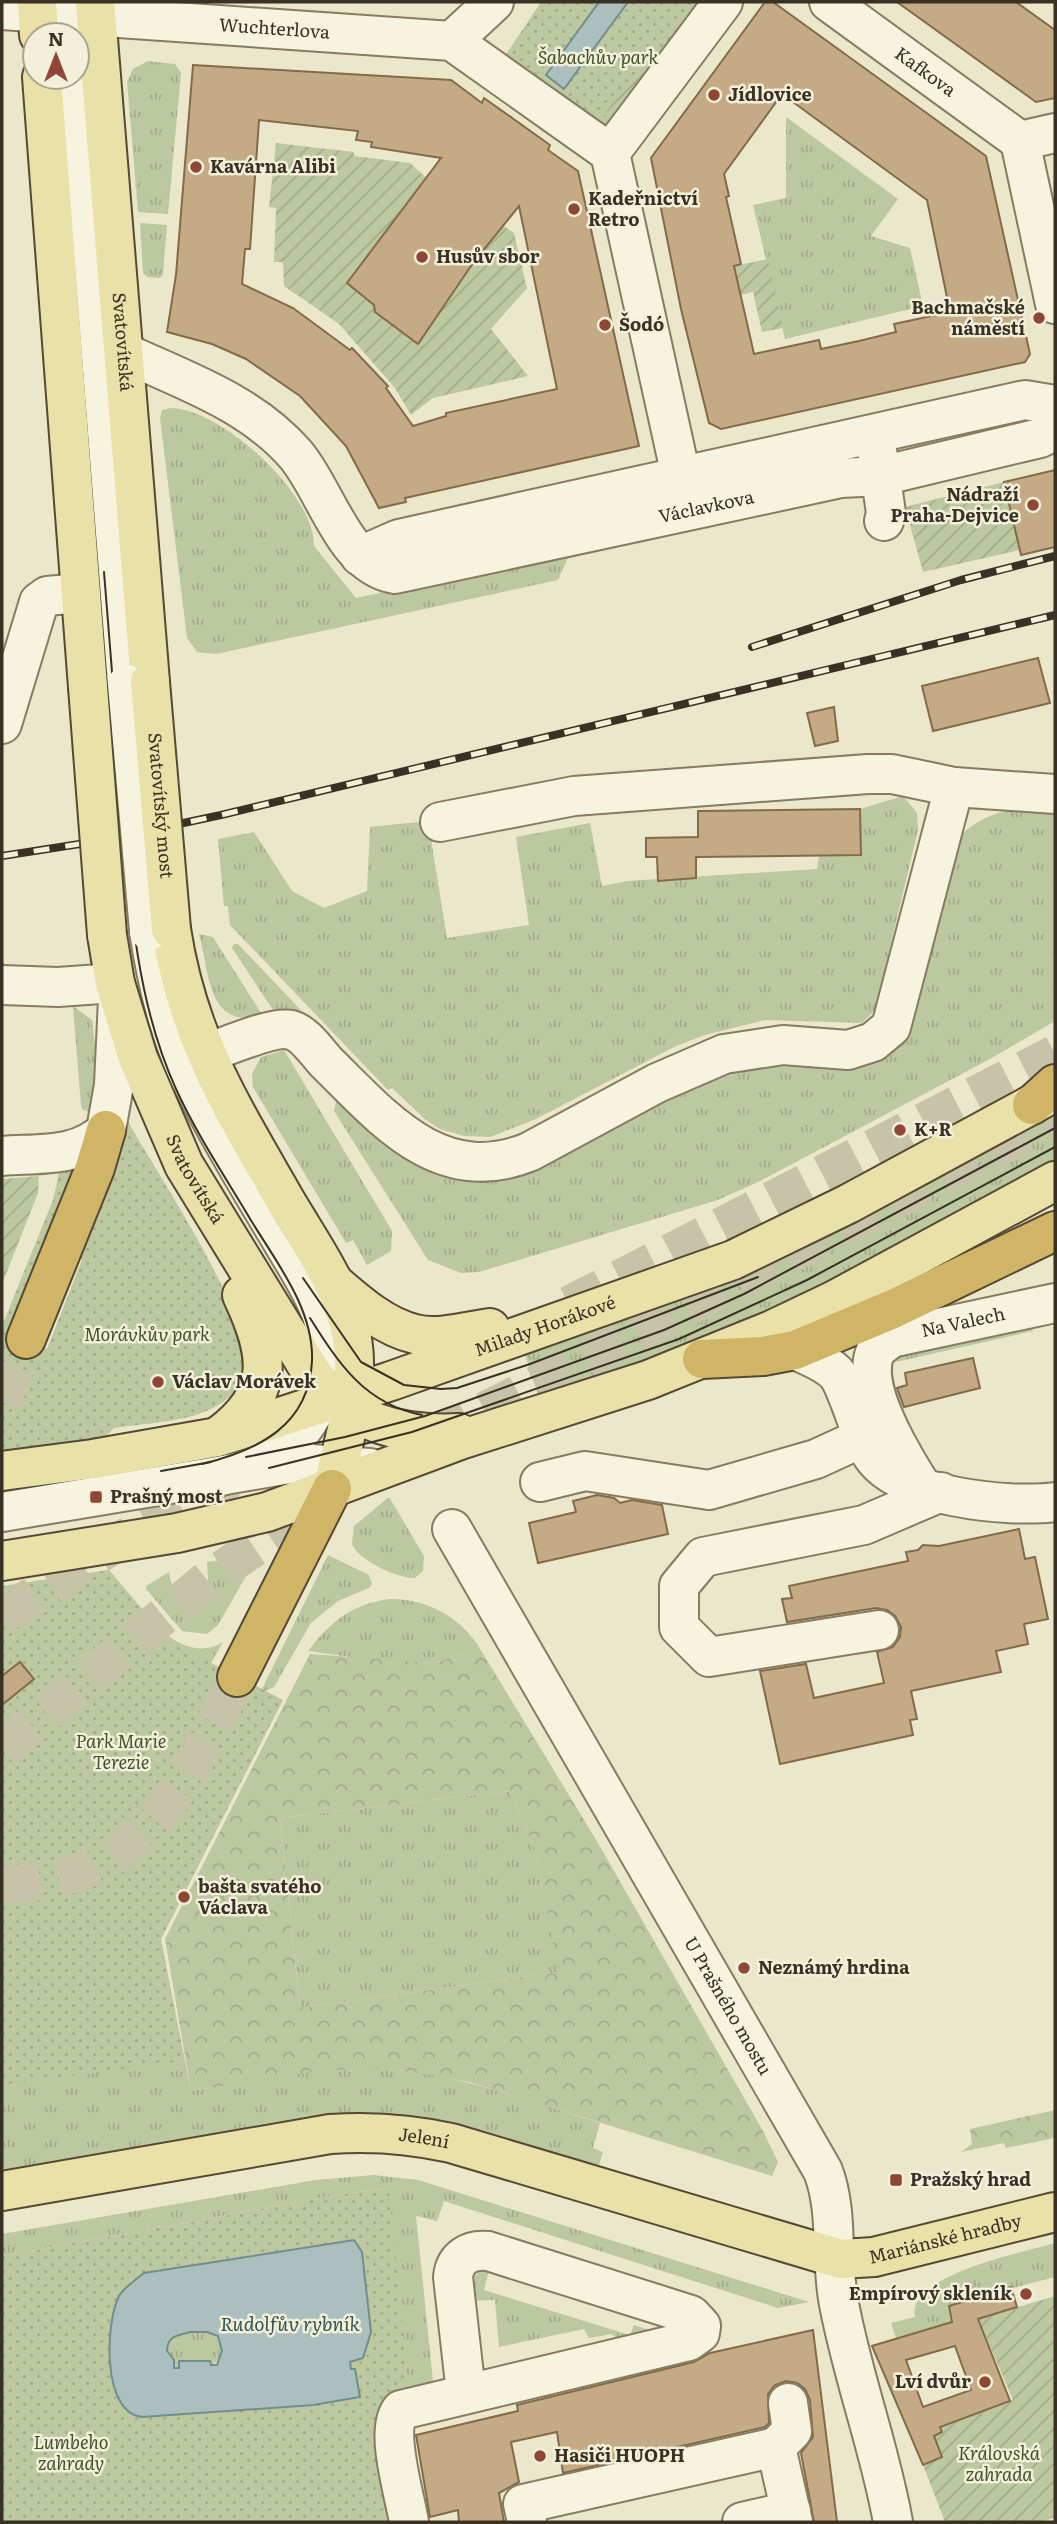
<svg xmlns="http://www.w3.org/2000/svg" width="1057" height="2524" font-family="Literata,serif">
<defs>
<pattern id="grass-tufts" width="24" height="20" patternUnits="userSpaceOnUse" patternTransform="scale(1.75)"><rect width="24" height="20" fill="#bcc8a0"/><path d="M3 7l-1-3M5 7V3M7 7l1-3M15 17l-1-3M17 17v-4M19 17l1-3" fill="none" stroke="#a2ac8a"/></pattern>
<pattern id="forest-crowns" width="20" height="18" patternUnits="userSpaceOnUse" patternTransform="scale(1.75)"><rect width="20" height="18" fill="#bcc8a0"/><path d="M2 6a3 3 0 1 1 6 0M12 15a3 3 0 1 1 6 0" fill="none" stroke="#a2ac8a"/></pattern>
<pattern id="park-dots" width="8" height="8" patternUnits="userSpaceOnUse" patternTransform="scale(1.75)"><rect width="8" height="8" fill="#bcc8a0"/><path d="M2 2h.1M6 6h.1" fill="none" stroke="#a2ac8a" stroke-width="1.8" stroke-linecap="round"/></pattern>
<pattern id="garden-furrows" width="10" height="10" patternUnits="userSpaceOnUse" patternTransform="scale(1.75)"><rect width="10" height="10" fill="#bcc8a0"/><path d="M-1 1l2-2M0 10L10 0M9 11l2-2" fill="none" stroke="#a2ac8a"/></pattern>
</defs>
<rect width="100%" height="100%" fill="#ebe7cb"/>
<g fill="url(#grass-tufts)">
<polygon points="148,61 175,64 181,73 168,214 138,212 127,82 133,69"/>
<polygon points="786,117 898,199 871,236 910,248 923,306 785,339 753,205 786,198"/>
<polygon points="140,223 167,225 163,275 160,278 147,277 143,273"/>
<path d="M 170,408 C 221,408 315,494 314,546 L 356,598 L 570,553 L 558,580 L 216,654 L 197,652 L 187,638 L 160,418 L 162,410 Z"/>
<polygon points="903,796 917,813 918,830 875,1010 862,1023 765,1020 705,1035 676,1046 536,1119 490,1137 464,1136 440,1129 426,1120 392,1088 388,1090 230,925 228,906 224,906 218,839 254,832 292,891 324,908 367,891 370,827 428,821 447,938 529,925 516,837 590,823 602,886 627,881 817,869 819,855 861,855 860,809"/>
<path d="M 1055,808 L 1055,1021 L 990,1059 L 760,1181 L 718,1200 L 479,1272 L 461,1273 L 428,1260 L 334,1111 L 337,1098 L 431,1167 L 750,1060 L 866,1058 L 958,838 C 989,808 1014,809 1055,808 Z"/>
<path d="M 199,934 L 213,937 L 263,1016 C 207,1029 210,975 199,934 Z"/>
<polygon points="234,944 238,944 317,1027 275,1013 232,948"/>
<polygon points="73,1006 92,1020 98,1070 95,1114 83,1110 81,1106"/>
<polygon points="284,1050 392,1231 391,1251 367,1265 353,1240 346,1243 253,1087 252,1074 261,1057"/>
<polygon points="1055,1110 1055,1164 749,1324 540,1401 523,1348"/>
<polygon points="1030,1320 1033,1331 896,1362 902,1353"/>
<path d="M 389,1497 L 424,1556 L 423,1571 L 415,1578 C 398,1579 358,1560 352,1544 L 354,1526 Z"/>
<path d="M 258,1555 L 218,1625 L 207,1634 L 182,1631 L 146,1589 L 146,1586 L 169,1572 L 174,1597 C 185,1609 198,1607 209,1595 L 207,1562 Z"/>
<path d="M 328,1555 L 369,1575 L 372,1584 L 369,1588 L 338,1601 L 311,1623 L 274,1687 L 264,1692 L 139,1710 L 81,1574 L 109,1570 C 134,1599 177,1670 223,1642 L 211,1663 L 262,1689 Z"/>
<path d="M 390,1599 C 427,1599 459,1616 479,1647 L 435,1663 L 378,1661 L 308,1651 C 331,1621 352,1604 390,1599 Z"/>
<polygon points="510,1791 537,1854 559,1972 300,2008 280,1818"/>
<path d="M 204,1854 L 161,1939 L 191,2091 C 250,2081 312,2065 372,2068 C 451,2071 526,2100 600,2123 L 593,2148 L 603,2152 L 598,2168 L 467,2127 L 437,2120 L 374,2113 L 307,2118 L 2,2170 L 2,1881 Z"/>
<polygon points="374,2175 418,2180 809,2302 778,2308 444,2201 437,2221 416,2216 433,2381 432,2386 409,2391 388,2189 349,2193 2,2256 2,2234 316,2180"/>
<path d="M 1055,2243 L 1055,2277 L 949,2305 L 952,2322 L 896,2338 L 891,2323 L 915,2317 C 906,2275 1025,2252 1055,2243 Z"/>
<polygon points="484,2268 489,2270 484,2290 630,2335 634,2325 655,2332 661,2324 667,2324 667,2331 621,2342 612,2334 589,2338 584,2329 499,2347 495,2300 472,2301 472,2279"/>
<path d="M 199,2331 L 218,2336 L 222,2351 L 219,2361 L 211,2365 L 210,2361 L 179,2361 L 179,2369 L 174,2369 C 161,2338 168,2336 199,2331 Z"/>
</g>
<g fill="url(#forest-crowns)" fill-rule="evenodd">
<path d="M 479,1647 L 598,1843 L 763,2131 L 778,2162 L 772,2176 L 469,2082 L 399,2070 L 370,2068 L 317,2071 L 191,2091 L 165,1939 L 310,1654 L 435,1663 ZM 510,1791 L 537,1854 L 558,1972 L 300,2008 L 280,1818 Z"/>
<polygon points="1055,2110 1055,2138 1006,2148 1004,2143 961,2152 972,2144 970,2129"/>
</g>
<g fill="url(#park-dots)" fill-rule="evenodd">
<polygon points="541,2 708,2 609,131 505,56"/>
<path d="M 127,1120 C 156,1172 252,1314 247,1368 C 245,1379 235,1393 227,1399 C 197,1423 151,1422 114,1428 L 107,1436 L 2,1454 L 2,1326 L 53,1200 L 61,1163 L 76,1165 L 12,1333 L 47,1349 L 82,1260 L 77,1258 Z"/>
<polygon points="109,1570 170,1642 283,1700 161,1939 183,2061 2,2085 2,1586"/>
<path d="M 389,2189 L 409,2391 L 392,2393 L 375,2430 L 391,2522 L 2,2522 L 2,2256 L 349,2193 ZM 354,2241 L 350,2361 L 351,2370 L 355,2369 L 360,2397 L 313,2405 L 142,2417 L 144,2273 Z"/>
</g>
<g fill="url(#garden-furrows)">
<polygon points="654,47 664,54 615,122 604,115"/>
<polygon points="276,143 354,152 354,156 410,163 431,182 410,199 411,202 399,213 394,226 389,225 391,228 383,238 381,237 374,251 371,249 364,264 360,264 375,312 396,321 394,326 418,344 500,223 514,233 527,288 491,329 528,376 433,398 411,415 395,388 339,324 284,286 283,262 274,262 276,208 269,207"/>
<polygon points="768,259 783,328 762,332 753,292 740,295 730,267"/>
<polygon points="1004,482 1020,550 923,572 905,507"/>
<polygon points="39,1176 38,1193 2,1284 2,1179"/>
<polygon points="1055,2296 1055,2517 1042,2522 945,2522 923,2465 942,2457 934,2436 942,2432 940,2427 1013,2400 977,2316 992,2315"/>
</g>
<g fill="#abc0be" stroke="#728e8c" stroke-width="2" fill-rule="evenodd">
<polygon points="599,2 628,2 564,89 546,75"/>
<path d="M 354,2240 L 362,2252 L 371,2332 L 363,2358 L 350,2362 L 351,2369 L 355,2369 L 360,2397 L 313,2405 L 142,2417 C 102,2413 105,2324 119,2296 C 124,2287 136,2280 144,2273 ZM 191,2332 L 207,2332 L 218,2336 L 222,2351 L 217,2365 L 211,2365 L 210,2361 L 179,2361 L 179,2368 L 174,2368 L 174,2360 L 167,2351 C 167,2336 178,2335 191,2332 Z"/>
</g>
<g fill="#c5ab85" stroke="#836b49" stroke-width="2" fill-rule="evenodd">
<path d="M 765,2 L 773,2 L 986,156 L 1030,354 L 1025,362 L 721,429 L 709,423 L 681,309 L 651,158 ZM 782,94 L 927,200 L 950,312 L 894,324 L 896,332 L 859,341 L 821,349 L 819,340 L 754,354 L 734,266 L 741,264 L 726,197 L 729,196 L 724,174 Z"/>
<polygon points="897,2 1016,2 1055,30 1055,98 1036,102"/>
<path d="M 193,65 L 451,80 L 482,103 L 484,98 L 550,145 L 548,150 L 578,171 L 639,446 L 405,498 L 406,502 L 379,508 L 346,446 L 300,396 L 246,359 L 212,344 L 167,332 L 176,275 ZM 259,120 L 358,131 L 356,140 L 372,142 L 371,147 L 441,158 L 347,283 L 374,305 L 375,312 L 418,344 L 473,263 L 519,206 L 557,389 L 446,413 L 446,416 L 413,426 L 386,388 L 388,386 L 352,348 L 350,350 L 293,308 L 242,284 L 245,249 L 250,249 Z"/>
<polygon points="1055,470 1055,547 1021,555 1004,482"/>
<polygon points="1038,658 1050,703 933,731 922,686"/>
<polygon points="834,707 838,741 815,746 807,713"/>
<polygon points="860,809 861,855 696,857 696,878 658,881 657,857 646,857 646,838 698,837 698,811"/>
<polygon points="973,1358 980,1388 904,1407 897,1388 907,1385 905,1373"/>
<polygon points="597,1495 614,1498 620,1503 632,1500 662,1505 668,1534 538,1563 529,1523 576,1512 573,1501"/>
<polygon points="1019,1529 1025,1559 1035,1557 1048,1619 1024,1624 1028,1644 996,1651 1001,1672 911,1691 917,1719 910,1720 913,1735 780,1764 760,1671 806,1664 814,1698 884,1683 877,1652 893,1647 900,1637 901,1627 895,1616 887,1610 876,1608 787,1622 782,1599 792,1598 789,1586 908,1561 906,1552 918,1550 923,1545 939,1546"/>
<polygon points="20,1662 34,1679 2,1705 2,1676"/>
<path d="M 1011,2287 L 1017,2307 L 978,2319 L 1010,2401 L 940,2427 L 942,2432 L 934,2436 L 942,2457 L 923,2465 L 872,2346 L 952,2322 L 949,2306 ZM 955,2346 L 971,2390 L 923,2407 L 906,2360 Z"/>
<polygon points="813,2330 837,2522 814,2522 801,2453 813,2437 810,2400 805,2389 797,2383 786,2381 775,2385 768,2394 769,2423 765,2427 563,2473 557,2432 511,2442 519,2482 499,2493 504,2522 459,2522 458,2510 430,2517 416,2435 518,2411 517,2405 694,2362 710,2353"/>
</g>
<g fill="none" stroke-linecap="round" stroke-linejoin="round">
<g stroke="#c7c3a9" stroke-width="38" stroke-dasharray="38 19" stroke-linecap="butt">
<polyline points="569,1305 1055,1054"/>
<polyline points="2,1402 26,1339"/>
<polyline points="434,1437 1055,1118"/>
<polyline points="2,1615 133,1533 238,1475"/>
<polyline points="2,1749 208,1579 333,1495"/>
<path d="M 2,1884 C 143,1885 184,1785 237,1677"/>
</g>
<g stroke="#867c61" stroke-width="42">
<g id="minor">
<path id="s1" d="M 829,2 L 1020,141"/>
<path id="s2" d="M 2,10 L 452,41 L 610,153 L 681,476"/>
<polyline points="452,41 494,2"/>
<polyline points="77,54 127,684"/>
<polyline points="1020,141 1055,304"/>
<polyline points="1020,141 1055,133"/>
<polyline points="610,153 723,2"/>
<path id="s3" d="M 123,352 C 185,381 250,402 296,455 C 327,492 344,566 395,574 L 841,478 L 881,476 L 1040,438 L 1055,431"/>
<polyline points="877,450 886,513 884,521"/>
<polyline points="360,556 399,539 1025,400 1055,405"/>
<polyline points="2,724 39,602 47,596 80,593"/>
<polyline points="954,787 1055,794"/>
<path d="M 149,931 C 158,989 172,1046 200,1098 C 225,1147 254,1194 282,1241 C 296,1265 313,1290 322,1316 C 340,1368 318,1427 273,1456 C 253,1469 230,1474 208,1479"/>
<polyline points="2,985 58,987 115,983"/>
<path d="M 204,1054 C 223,1048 274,1025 291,1030 C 304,1033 317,1052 326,1062 C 384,1119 440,1188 529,1152 L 657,1083 L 724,1054 L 783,1045 L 848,1050 L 873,1042 L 891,1027 L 954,787 L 892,774 L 868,774 L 574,796 L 440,822"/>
<path d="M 2,1156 C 37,1153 80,1158 106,1130 L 114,1085 L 118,999"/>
<path d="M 795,1350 C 809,1356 825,1362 836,1373 C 847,1385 860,1435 870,1452 C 896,1498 1009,1508 1055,1502"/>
<polyline points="540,1482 585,1471 709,1490 816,1459 864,1437"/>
<path id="s4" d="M 922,1487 C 903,1457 859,1386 876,1350 L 891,1338 L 1055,1303"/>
<polyline points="2,1512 296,1463 370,1468"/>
<path id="s5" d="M 452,1529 L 823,2171 C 839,2213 830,2260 839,2304 C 853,2378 880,2449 893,2522"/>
<polyline points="879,1630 709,1657 679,1627 679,1586 703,1557 864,1525 941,1492"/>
<polyline points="776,2447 792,2431 788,2403"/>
<path d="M 409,2522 C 405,2496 384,2430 401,2410 L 689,2341 L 700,2333 L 701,2326 L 691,2315 L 488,2251 C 469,2249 455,2258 453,2277 L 466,2393"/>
<polyline points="527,2522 523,2504 776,2447 793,2522"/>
<polyline points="742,2522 791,2511"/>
</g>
</g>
<g stroke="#554934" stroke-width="42">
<g id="major">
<polyline points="37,2 39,35"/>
<path id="s6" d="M 95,2 L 150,682"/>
<polyline points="42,77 88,687"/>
<path d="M 171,929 C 188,1041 234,1110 288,1205 C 313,1247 344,1289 352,1338 C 360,1389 345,1440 332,1489"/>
<path id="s7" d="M 107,935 L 115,983 L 138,1058 L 184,1165 L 311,1372 C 348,1423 399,1436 459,1433"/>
<path d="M 333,1282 C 356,1302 384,1327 415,1334 C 438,1340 467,1331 490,1328"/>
<path d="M 220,1435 C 277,1393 269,1353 242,1295"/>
<path id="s8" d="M 2,1471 L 93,1459 L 218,1437 L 391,1381 L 733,1260 L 848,1204 L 1055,1092"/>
<polyline points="2,1561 177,1533 267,1512 460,1440 648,1380 772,1330 833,1301 1055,1181"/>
<path id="s9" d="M 2,2191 L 330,2134 C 371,2131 411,2134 451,2143 L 841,2259 L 874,2257 L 1055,2212"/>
</g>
</g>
<g stroke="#554934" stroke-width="42">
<g id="highway">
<polyline points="1032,1105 1055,1084"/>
<polyline points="26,1339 95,1168 106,1130"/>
<polyline points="702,1359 763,1356 795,1350 893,1309 1055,1231"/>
<polyline points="237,1677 332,1489"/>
</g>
</g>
<use href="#minor" stroke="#f6f3de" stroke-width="38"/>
<use href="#major" stroke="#e9e1a8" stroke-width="38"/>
<use href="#highway" stroke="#d0b566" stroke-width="38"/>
<g stroke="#393123" stroke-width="2">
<path d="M 104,572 C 111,651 117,730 123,809 C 130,903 136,1001 176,1089 C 197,1135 226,1178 252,1222 C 277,1263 314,1310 312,1361 C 309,1426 258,1450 202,1464"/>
<polyline points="303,1278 361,1362 404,1385 441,1389 457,1388 530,1364 758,1277"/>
<path d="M 310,1318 C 339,1364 365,1404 422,1415"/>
<polyline points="246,1457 345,1437 425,1416 664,1330 744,1294 1055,1128"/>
<polyline points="269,1468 412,1432 679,1339 807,1280 1055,1147"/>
<polyline points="161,1471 211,1462"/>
</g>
<g stroke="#393123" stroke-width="8">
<g id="rail">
<polyline points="752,647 961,580 1055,556"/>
<polyline points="2,856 99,841 221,815 1055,615"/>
</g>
</g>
<use href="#rail" stroke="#f3f0da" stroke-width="5" stroke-dasharray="16" stroke-linecap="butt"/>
<g stroke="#867c61" stroke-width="42" stroke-linecap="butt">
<polyline id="minor-bridge" points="127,684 149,931"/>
</g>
<g stroke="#554934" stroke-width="42" stroke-linecap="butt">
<g id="major-bridge">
<path id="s10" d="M 150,682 L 171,929"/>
<polyline points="88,687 107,935"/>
</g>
</g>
<use href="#minor-bridge" stroke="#f6f3de" stroke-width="38"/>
<use href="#major-bridge" stroke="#e9e1a8" stroke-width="38"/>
</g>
<g fill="#904637" stroke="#f3f0da" stroke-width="2.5">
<circle cx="714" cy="95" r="7"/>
<circle cx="196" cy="167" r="7"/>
<circle cx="574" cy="209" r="7"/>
<circle cx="422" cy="257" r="7"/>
<circle cx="1039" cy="318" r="7"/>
<circle cx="605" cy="325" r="7"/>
<circle cx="1033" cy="505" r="7"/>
<circle cx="900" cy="1130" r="7"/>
<circle cx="158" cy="1382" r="7"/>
<rect x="89" y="1490" width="14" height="14" rx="3.5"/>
<circle cx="184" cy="1897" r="7"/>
<circle cx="744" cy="1968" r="7"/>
<rect x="889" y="2173" width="14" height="14" rx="3.5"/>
<circle cx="1026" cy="2294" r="7"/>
<circle cx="985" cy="2382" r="7"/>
<circle cx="540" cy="2456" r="7"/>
</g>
<g text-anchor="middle" stroke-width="5" stroke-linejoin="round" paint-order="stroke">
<g font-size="18" fill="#393123" stroke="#f3f0da">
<text dy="6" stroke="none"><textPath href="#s2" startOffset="273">Wuchterlova</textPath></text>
<text dy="6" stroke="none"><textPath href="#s1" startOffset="119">Kafkova</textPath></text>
<text dy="6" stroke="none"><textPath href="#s6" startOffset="341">Svatovítská</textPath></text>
<text dy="6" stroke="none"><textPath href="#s3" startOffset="681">Václavkova</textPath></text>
<text dy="6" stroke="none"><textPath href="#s10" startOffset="124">Svatovítský most</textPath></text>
<text dy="6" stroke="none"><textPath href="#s7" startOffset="261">Svatovítská</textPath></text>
<text dy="6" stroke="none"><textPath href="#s4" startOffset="242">Na Valech</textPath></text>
<text dy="6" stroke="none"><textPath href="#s8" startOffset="564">Milady Horákové</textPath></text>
<text dy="6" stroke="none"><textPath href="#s5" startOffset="551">U Prašného mostu</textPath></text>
<text dy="6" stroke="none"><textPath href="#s9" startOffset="427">Jelení</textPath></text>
<text dy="6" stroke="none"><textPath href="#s9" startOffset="968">Mariánské hradby</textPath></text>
</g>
<g font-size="18" font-style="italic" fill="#42532b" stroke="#f3f0da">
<text x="598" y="64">Šabachův park</text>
<text x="147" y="1341">Morávkův park</text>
<text x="121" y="1748">Park Marie<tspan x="121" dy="21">Terezie</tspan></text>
<text x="71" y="2449">Lumbeho<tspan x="71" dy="21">zahrady</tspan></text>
<text x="999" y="2460">Královská<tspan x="999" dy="21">zahrada</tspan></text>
</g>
<g font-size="18" font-weight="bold" fill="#393123" stroke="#f3f0da" text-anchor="start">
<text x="728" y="101">Jídlovice</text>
<text x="210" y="173">Kavárna Alibi</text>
<text x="588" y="205">Kadeřnictví<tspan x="588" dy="21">Retro</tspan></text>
<text x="436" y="263">Husův sbor</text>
<text x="1025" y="314" text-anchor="end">Bachmačské<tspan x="1025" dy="21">náměstí</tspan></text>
<text x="619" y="331">Šodó</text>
<text x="1019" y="501" text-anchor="end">Nádraží<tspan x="1019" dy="21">Praha-Dejvice</tspan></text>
<text x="914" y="1136">K+R</text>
<text x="172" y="1388">Václav Morávek</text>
<text x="110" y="1503">Prašný most</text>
<text x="198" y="1893">bašta svatého<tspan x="198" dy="21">Václava</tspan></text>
<text x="758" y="1974">Neznámý hrdina</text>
<text x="910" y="2186">Pražský hrad</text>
<text x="1012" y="2300" text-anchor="end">Empírový skleník</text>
<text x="971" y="2388" text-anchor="end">Lví dvůr</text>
<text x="554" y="2462">Hasiči HUOPH</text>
</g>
<g font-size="19" font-style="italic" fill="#345257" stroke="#f3f0da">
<text x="290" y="2331">Rudolfův rybník</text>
</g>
</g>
<rect width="1057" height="2524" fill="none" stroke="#393123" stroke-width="7"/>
<g transform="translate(56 56)"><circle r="33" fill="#f3f0da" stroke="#a9a491" stroke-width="2"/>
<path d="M0-5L12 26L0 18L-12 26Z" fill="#904637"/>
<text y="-10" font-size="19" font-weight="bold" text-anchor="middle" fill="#393123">N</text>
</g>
</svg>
